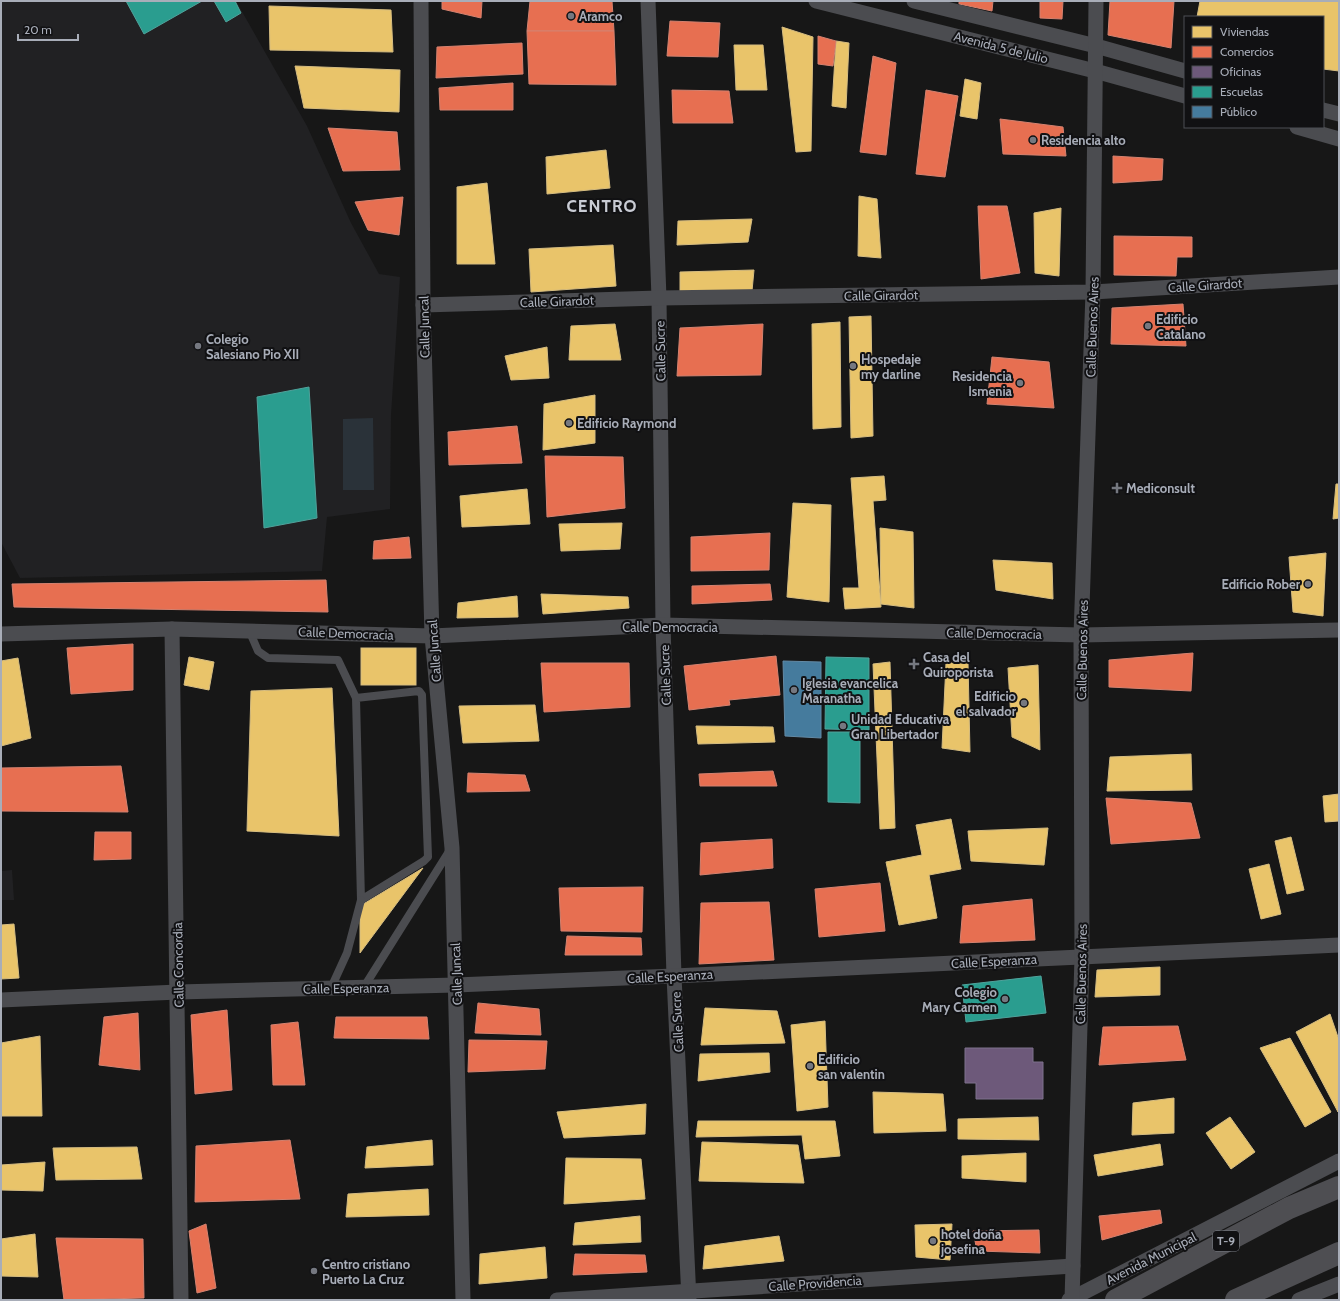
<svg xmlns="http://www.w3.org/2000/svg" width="1340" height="1301" font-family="Cabin,sans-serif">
<rect width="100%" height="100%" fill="#171717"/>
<g fill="#212123">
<polygon points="1,1 236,1 307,126 351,223 379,274 400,277 391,415 390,509 327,517 322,571 20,578 1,542"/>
<polygon points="12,870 14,900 1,900 1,871"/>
</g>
<polygon fill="#2a3239" points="373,418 374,490 343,490 343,419"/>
<g fill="#e9c46a" stroke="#d6bd81">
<polygon points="1200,1 1339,1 1339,71 1323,69 1323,17 1197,17"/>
<polygon points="269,6 391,10 393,52 270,50"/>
<polygon points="782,27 813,37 811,151 796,152"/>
<polygon points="836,41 849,43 846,108 832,106"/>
<polygon points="734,45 763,45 767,90 736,90"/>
<polygon points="295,66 400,70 399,112 304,108"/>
<polygon points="965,79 981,83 977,119 960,116"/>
<polygon points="606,150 610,188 547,194 546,157"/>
<polygon points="487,183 495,264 457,264 457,187"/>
<polygon points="859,196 877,199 881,258 858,256"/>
<polygon points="1061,208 1059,276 1035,273 1034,213"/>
<polygon points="752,219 748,242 677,245 678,221"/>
<polygon points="613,245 616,286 531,292 529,249"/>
<polygon points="754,270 752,291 680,294 680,272"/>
<polygon points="871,316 873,436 851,438 849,317"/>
<polygon points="840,322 841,427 813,429 812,324"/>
<polygon points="615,324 621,360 569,360 571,326"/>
<polygon points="547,347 549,378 511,380 505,356"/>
<polygon points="595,395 595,443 543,450 544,404"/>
<polygon points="884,476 886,500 873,501 881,607 845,609 843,588 859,588 851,478"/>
<polygon points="1336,484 1339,484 1339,518 1333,519"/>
<polygon points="527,489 530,524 462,527 460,496"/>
<polygon points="793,503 831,505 829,602 787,597"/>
<polygon points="622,523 620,549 561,551 559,524"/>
<polygon points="880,528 913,532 914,608 881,604"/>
<polygon points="1326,553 1323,616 1293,612 1289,557"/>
<polygon points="993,560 1052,563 1053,599 996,590"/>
<polygon points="541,594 628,597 629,608 543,614"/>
<polygon points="517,596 518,617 457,618 458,603"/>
<rect x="361" y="648" width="55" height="37"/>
<polygon points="189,657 214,662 209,690 184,685"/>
<polygon points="18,658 31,738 1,746 1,661"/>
<polygon points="890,662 895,828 880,829 873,664"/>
<polygon points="946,663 968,663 970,752 942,748"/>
<polygon points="1038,665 1040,750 1012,737 1008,668"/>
<polygon points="332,688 339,836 247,831 251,691"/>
<polygon points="535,705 539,741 463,743 459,706"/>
<polygon points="696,726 773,727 775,742 698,744"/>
<polygon points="1191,754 1192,790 1107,791 1110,757"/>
<polygon points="1339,794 1339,821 1325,822 1323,796"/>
<polygon points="951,819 961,869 929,875 937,918 899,925 886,862 922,855 916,825"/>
<polygon points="1048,828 1044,865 971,861 968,831"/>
<polygon points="1291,837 1304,890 1287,894 1275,841"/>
<polygon points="1269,864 1281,914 1261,919 1249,869"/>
<polygon points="423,868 360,953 360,906"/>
<polygon points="14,924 19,978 1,979 1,925"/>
<polygon points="1160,967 1160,995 1095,997 1097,970"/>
<polygon points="705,1008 777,1011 785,1043 701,1045"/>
<polygon points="1330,1014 1339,1040 1338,1112 1296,1032"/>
<polygon points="825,1021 828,1107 797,1111 791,1025"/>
<polygon points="40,1036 42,1116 1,1116 1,1043"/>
<polygon points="1290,1038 1331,1112 1305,1127 1260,1048"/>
<polygon points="769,1053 770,1072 698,1081 700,1054"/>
<polygon points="873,1092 943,1094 946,1131 874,1133"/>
<polygon points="1174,1098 1174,1133 1132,1135 1133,1103"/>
<polygon points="646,1104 645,1134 564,1138 557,1112"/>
<polygon points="1038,1117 1039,1140 958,1139 958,1119"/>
<polygon points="1230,1117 1255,1152 1231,1169 1206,1133"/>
<polygon points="698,1121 835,1121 840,1156 805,1159 802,1135 696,1137"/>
<polygon points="432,1140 433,1165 365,1168 367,1147"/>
<polygon points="702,1142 798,1145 804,1183 699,1181"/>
<polygon points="1160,1144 1163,1165 1098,1176 1094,1155"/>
<polygon points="137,1147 142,1179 56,1180 53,1148"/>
<polygon points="1026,1153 1026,1182 962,1178 962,1156"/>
<polygon points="566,1158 641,1159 645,1199 564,1204"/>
<polygon points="45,1162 43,1191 1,1190 1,1165"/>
<polygon points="428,1189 429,1215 346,1217 348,1194"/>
<polygon points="640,1216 641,1242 573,1245 575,1223"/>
<polygon points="952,1224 950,1260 916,1257 915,1225"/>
<polygon points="35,1234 38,1277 1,1276 1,1239"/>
<polygon points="779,1236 784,1261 703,1269 705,1246"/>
<polygon points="545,1247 547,1278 479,1284 480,1254"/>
</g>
<g fill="#e76f51" stroke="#d48270">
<polygon points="442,1 482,1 481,18 442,9"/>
<polygon points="530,1 612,1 614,31 527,31"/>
<polygon points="959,1 993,1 992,11 959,4"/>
<polygon points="1040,1 1063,1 1062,19 1040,18"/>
<polygon points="1110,1 1174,1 1171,48 1108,35"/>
<polygon points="670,21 720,23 718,57 667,56"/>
<polygon points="527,31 614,31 616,85 529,84"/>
<polygon points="818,36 836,41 833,66 818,64"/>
<polygon points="522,43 523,74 436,78 437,47"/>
<polygon points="873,56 896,63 886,155 860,152"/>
<polygon points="513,83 513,110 440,110 439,88"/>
<polygon points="672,90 729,91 733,123 673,123"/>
<polygon points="926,90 958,96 945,177 916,174"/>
<polygon points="1000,119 1063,127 1066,156 1003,154"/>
<polygon points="328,128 397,132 400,170 343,171"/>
<polygon points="1113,156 1163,159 1162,180 1113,183"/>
<polygon points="403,197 399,235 368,230 355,202"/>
<polygon points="978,206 1007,206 1020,273 981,279"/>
<polygon points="1114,236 1192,237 1192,257 1177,257 1176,276 1114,275"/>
<polygon points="1183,304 1186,346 1111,344 1112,308"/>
<polygon points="763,324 761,375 677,376 680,328"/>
<polygon points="992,357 1049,362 1054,408 987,404"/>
<polygon points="517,426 522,463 449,465 448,432"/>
<polygon points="545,456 623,457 625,508 547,517"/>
<polygon points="770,533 769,570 691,571 691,537"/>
<polygon points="409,537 411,558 373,559 374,541"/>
<polygon points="326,580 328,612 14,607 12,584"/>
<polygon points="770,584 772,600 692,604 692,586"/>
<polygon points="133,644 133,690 71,694 67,648"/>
<polygon points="1193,653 1191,691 1109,687 1109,660"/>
<polygon points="776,656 780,695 729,700 730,705 689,710 684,666"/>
<polygon points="541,663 629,663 630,707 544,712"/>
<polygon points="121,766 128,812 1,811 1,768"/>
<polygon points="773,771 777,786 700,786 699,774"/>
<polygon points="468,773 525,775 530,791 467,792"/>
<polygon points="1106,798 1191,803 1200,838 1111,844"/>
<polygon points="95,832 131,832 131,859 94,860"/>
<polygon points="772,839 773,868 700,875 701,843"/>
<polygon points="880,883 885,931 819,937 815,889"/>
<polygon points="643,887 642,932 561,931 559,888"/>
<polygon points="1032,899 1035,940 960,943 963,906"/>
<polygon points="769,902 774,960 699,964 701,903"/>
<polygon points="567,936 641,938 642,955 565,955"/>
<polygon points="478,1003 539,1009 541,1035 475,1033"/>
<polygon points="227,1010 232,1090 195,1094 191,1015"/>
<polygon points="138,1013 140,1070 99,1065 104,1017"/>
<polygon points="336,1017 427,1017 429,1039 334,1038"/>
<polygon points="298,1022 305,1085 273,1085 271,1025"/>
<polygon points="1178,1026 1186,1060 1099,1065 1103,1027"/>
<polygon points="469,1040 547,1041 545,1069 468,1072"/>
<polygon points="290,1140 300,1199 195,1202 196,1146"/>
<polygon points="1160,1210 1162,1223 1102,1240 1099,1216"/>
<polygon points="206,1224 216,1288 197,1293 189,1231"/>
<polygon points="1039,1230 1040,1253 977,1251 973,1231"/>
<polygon points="56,1238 143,1239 144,1298 64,1300"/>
<polygon points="575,1254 645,1255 647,1272 573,1275"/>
</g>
<polygon fill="#6d597a" stroke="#7f728d" points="965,1048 1033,1048 1033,1062 1043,1062 1043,1099 976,1099 976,1083 965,1083"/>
<g fill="#2a9d8f" stroke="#50a29b">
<polygon points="126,1 202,1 144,34"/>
<polygon points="214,1 235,1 241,13 226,22"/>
<polygon points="309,387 317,518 264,528 257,397"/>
<polygon points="826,657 869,658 869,730 825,729"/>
<polygon points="828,732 860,732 860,803 828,802"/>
<polygon points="1041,976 1046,1013 966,1022 962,985"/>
</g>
<polygon fill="#457b9d" stroke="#638aa5" points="783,661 821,662 821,738 785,736"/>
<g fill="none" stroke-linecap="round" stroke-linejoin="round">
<g stroke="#4b4c50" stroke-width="8">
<polyline points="249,630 258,651 268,658 338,660 356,698 361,900 424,861 428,857 422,695 419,691 356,698"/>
<polyline points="364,987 450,850"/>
<polyline points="331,988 347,953 361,900"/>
</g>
<g stroke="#4b4c50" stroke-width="15">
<polyline points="421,1 423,305 432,636 452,848 463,1300"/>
<polyline points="648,1 659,298 663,625 674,976 689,1300"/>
<polyline points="816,1 1095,71 1185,96"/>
<polyline points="914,1 1096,46 1185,71"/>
<polyline points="1323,110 1339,114"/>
<polyline points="1297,127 1339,139"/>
<polyline points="423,305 659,298 1093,292 1339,277"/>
<polyline points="172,629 181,1300"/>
<polyline points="1,634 172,629 432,636 663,625 1081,635 1339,630"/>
<polyline points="1,1000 178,992 456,985 674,976 1339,945"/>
<polyline points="557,1300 1073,1266"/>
<polyline points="1069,1300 1339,1161"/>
<polyline points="1072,1300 1082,957 1081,635 1093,292 1096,1"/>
<polyline points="1299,1300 1339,1284"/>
</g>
<g stroke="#4e4e52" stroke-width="22">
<polyline points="1116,1300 1289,1208 1339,1187"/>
<polyline points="1236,1300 1339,1253"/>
</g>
</g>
<g fill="#757880" stroke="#111113" stroke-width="1.5">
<circle cx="571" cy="16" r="4"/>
<circle cx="1033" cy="140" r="4"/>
<circle cx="1148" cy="326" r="4"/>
<circle cx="198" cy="346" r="4"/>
<circle cx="853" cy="366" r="4"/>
<circle cx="1020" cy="383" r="4"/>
<circle cx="569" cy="423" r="4"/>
<path d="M1115 482h4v4h4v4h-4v4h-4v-4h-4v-4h4z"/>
<circle cx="1308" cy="584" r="4"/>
<path d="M912 658h4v4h4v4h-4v4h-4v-4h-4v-4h4z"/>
<circle cx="794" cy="690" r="4"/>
<circle cx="1024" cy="703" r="4"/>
<circle cx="843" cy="726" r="4"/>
<circle cx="1005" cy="999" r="4"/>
<circle cx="810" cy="1066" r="4"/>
<circle cx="933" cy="1241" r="4"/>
<circle cx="314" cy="1271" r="4"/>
</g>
<g text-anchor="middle" stroke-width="4" stroke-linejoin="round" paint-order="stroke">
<rect fill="#111113" stroke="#7b7e86" stroke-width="1" x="1213" y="1231" width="26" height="20" rx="3"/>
<g font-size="12" font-weight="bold" fill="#a8adb8">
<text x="1226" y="1245">T-9</text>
</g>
<g font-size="13" font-weight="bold" fill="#a8adb8" stroke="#111113" text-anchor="start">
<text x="579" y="21">Aramco</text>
<text x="1041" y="145">Residencia alto</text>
<text x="1156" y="324">Edificio<tspan x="1156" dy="15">Catalano</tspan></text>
<text x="206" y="344">Colegio<tspan x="206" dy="15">Salesiano Pio XII</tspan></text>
<text x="861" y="364">Hospedaje<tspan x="861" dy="15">my darline</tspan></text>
<text x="1012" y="381" text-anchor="end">Residencia<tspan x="1012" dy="15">Ismenia</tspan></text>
<text x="577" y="428">Edificio Raymond</text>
<text x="1126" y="493">Mediconsult</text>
<text x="1300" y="589" text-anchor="end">Edificio Rober</text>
<text x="923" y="662">Casa del<tspan x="923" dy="15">Quiroporista</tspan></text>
<text x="802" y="688">Iglesia evancelica<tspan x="802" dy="15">Maranatha</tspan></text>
<text x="1016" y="701" text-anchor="end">Edificio<tspan x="1016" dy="15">el salvador</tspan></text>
<text x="851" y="724">Unidad Educativa<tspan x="851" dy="15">Gran Libertador</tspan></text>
<text x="997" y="997" text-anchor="end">Colegio<tspan x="997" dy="15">Mary Carmen</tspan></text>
<text x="818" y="1064">Edificio<tspan x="818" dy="15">san valentin</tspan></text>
<text x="941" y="1239">hotel doña<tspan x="941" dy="15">josefina</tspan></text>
<text x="322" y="1269">Centro cristiano<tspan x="322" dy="15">Puerto La Cruz</tspan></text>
</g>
<g font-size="13" fill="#a8adb8" stroke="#111113">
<text transform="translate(1001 47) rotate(14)" y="5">Avenida 5 de Julio</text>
<text transform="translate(1205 285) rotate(-4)" y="5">Calle Girardot</text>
<text transform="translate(881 295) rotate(-1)" y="5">Calle Girardot</text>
<text transform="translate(557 301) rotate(-2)" y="5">Calle Girardot</text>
<text transform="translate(424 327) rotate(-91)" y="5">Calle Juncal</text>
<text transform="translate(1092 327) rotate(-88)" y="5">Calle Buenos Aires</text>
<text transform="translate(660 351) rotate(-91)" y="5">Calle Sucre</text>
<text x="670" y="632">Calle Democracia</text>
<text transform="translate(346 633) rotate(2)" y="5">Calle Democracia</text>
<text transform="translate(994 633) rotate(1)" y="5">Calle Democracia</text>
<text transform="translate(1082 650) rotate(-89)" y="5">Calle Buenos Aires</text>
<text transform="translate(434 651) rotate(-94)" y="5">Calle Juncal</text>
<text transform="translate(665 675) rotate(-92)" y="5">Calle Sucre</text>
<text transform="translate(994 961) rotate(-3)" y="5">Calle Esperanza</text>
<text transform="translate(178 965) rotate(-91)" y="5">Calle Concordia</text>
<text transform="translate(456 974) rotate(-92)" y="5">Calle Juncal</text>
<text transform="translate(1081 974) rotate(-89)" y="5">Calle Buenos Aires</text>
<text transform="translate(670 976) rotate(-3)" y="5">Calle Esperanza</text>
<text transform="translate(346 988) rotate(-1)" y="5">Calle Esperanza</text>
<text transform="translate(677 1022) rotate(-93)" y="5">Calle Sucre</text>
<text transform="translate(1151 1258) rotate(-27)" y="5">Avenida Municipal</text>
<text transform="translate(815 1283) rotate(-4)" y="5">Calle Providencia</text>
</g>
<g font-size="17" font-weight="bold" letter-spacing="1" fill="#c9ccd4" stroke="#111113">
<text x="602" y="212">CENTRO</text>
</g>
</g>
<rect width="1340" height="1301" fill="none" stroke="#a8adb8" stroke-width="4"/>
<rect x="1184" y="16" width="140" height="112" fill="#111113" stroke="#4d4f55"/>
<rect x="1192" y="26" width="20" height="12" fill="#e9c46a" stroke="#4d4f55"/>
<text x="1220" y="36" font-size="12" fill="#a8adb8">Viviendas</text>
<rect x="1192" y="46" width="20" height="12" fill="#e76f51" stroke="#4d4f55"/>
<text x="1220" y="56" font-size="12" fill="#a8adb8">Comercios</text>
<rect x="1192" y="66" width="20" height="12" fill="#6d597a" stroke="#4d4f55"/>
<text x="1220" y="76" font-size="12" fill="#a8adb8">Oficinas</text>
<rect x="1192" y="86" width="20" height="12" fill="#2a9d8f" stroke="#4d4f55"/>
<text x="1220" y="96" font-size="12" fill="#a8adb8">Escuelas</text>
<rect x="1192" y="106" width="20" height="12" fill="#457b9d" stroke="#4d4f55"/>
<text x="1220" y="116" font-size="12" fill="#a8adb8">Público</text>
<path d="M18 34v6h60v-6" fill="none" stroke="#a8adb8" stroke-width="2"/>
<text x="24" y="34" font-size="12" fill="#a8adb8" stroke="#111113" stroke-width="3" paint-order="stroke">20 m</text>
</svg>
